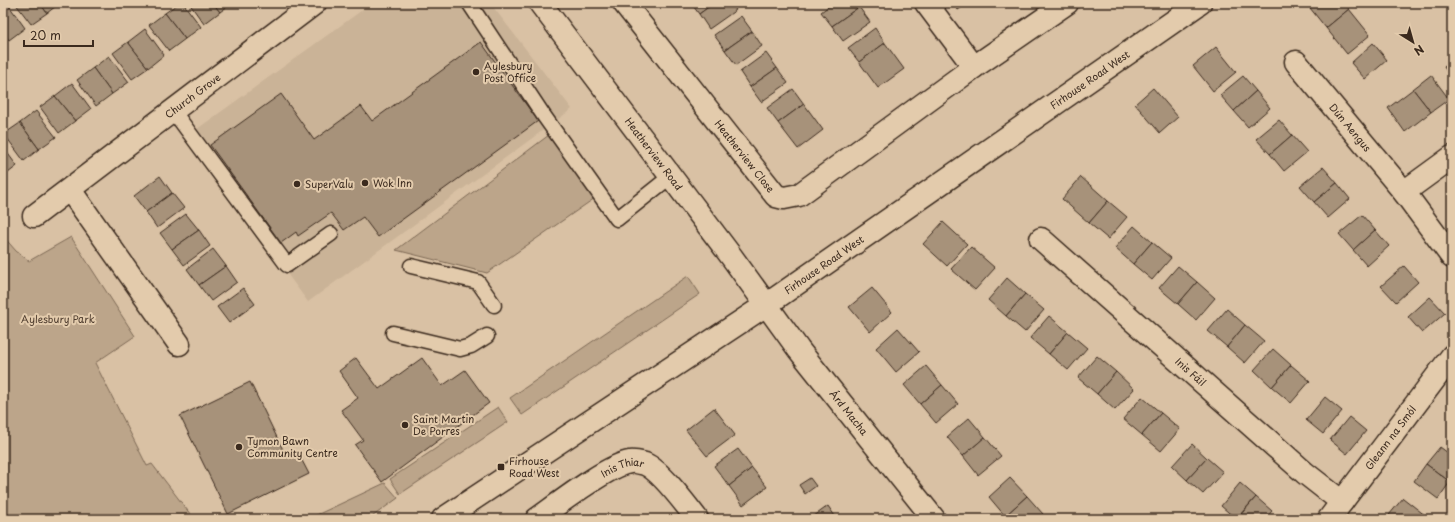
<svg xmlns="http://www.w3.org/2000/svg" width="1455" height="522" font-family="'Playpen Sans',sans-serif">
<rect width="100%" height="100%" fill="#d9c1a4"/>
<filter id="ink" filterUnits="userSpaceOnUse"><feTurbulence type="fractalNoise" baseFrequency=".025" numOctaves="2"/><feDisplacementMap in="SourceGraphic" scale="8" xChannelSelector="R" yChannelSelector="G"/><feConvolveMatrix kernelMatrix="1 2 1 2 8 2 1 2 1" color-interpolation-filters="sRGB"/></filter>
<g filter="url(#ink)">
<polygon fill="#cab397" points="372,3 490,3 572,109 308,302 186,137"/>
<g fill="#bca58a" stroke="#7c6854">
<polygon points="549,135 595,198 487,273 396,250"/>
<polygon points="3,236 16,251 29,261 71,237 135,336 95,363 147,466 152,464 191,515 199,519 3,519"/>
<polygon points="688,276 700,294 522,415 510,398"/>
<polygon points="498,407 508,422 400,494 390,479"/>
<polygon points="385,483 398,498 369,519 308,519"/>
</g>
<g fill="#a7927a" stroke="#3b2a1e">
<polygon points="3,3 7,3 25,28 9,40 3,32"/>
<polygon points="15,3 40,3 47,13 31,24"/>
<polygon points="40,3 60,3 47,13"/>
<polygon points="179,3 183,3 201,27 185,39 165,13"/>
<polygon points="189,3 213,3 220,12 204,24"/>
<polygon points="213,3 232,3 220,12"/>
<polygon points="691,3 714,3 699,14"/>
<polygon points="714,3 731,3 736,10 709,29 699,14"/>
<polygon points="833,3 856,3 859,7 832,26 821,12"/>
<polygon points="953,3 968,3 958,10"/>
<polygon points="1306,3 1344,3 1349,9 1326,28"/>
<polygon points="859,7 870,22 843,41 832,26"/>
<polygon points="1349,9 1370,35 1347,54 1326,28"/>
<polygon points="165,13 185,39 169,51 149,25"/>
<polygon points="741,16 752,31 725,50 714,35"/>
<polygon points="875,28 885,43 859,62 848,48"/>
<polygon points="145,29 164,55 148,68 128,42"/>
<polygon points="752,31 762,46 736,65 725,50"/>
<polygon points="128,42 148,68 132,79 113,53"/>
<polygon points="481,42 538,121 378,237 363,217 344,230 331,213 298,236 296,232 281,243 210,145 281,94 314,140 361,106 372,121"/>
<polygon points="885,43 904,69 878,88 859,62"/>
<polygon points="1373,43 1387,60 1365,79 1351,63"/>
<polygon points="1216,47 1236,72 1213,91 1193,66"/>
<polygon points="766,53 777,68 750,87 740,72"/>
<polygon points="109,56 129,82 112,94 93,68"/>
<polygon points="1452,61 1452,79 1444,67"/>
<polygon points="93,68 112,94 96,106 77,80"/>
<polygon points="777,68 788,83 761,102 750,87"/>
<polygon points="1431,75 1449,99 1431,112 1413,89"/>
<polygon points="1243,76 1256,91 1234,111 1220,95"/>
<polygon points="72,83 91,109 75,121 55,96"/>
<polygon points="1153,88 1178,117 1160,133 1135,104"/>
<polygon points="793,89 804,104 778,123 767,108"/>
<polygon points="1413,89 1431,112 1405,132 1388,108"/>
<polygon points="1256,91 1270,108 1248,127 1234,111"/>
<polygon points="55,96 75,121 59,133 40,107"/>
<polygon points="804,104 823,130 798,149 778,123"/>
<polygon points="36,111 56,137 39,149 20,123"/>
<polygon points="1279,120 1292,135 1270,154 1256,139"/>
<polygon points="20,123 39,149 24,161 4,134"/>
<polygon points="1292,135 1307,152 1284,171 1270,154"/>
<polygon points="3,147 17,166 3,177"/>
<polygon points="1323,167 1337,183 1314,202 1300,186"/>
<polygon points="160,176 172,193 146,212 134,196"/>
<polygon points="1081,177 1108,201 1089,223 1062,199"/>
<polygon points="1337,183 1350,199 1328,218 1314,202"/>
<polygon points="172,193 184,208 157,228 146,212"/>
<polygon points="1108,201 1127,217 1108,239 1089,223"/>
<polygon points="186,214 199,230 172,249 160,233"/>
<polygon points="1362,215 1375,230 1353,250 1339,234"/>
<polygon points="943,222 967,244 947,266 923,244"/>
<polygon points="1134,226 1152,242 1133,264 1115,248"/>
<polygon points="199,230 210,246 184,265 172,249"/>
<polygon points="1375,230 1389,246 1367,266 1353,250"/>
<polygon points="1152,242 1171,258 1152,280 1133,264"/>
<polygon points="971,247 995,268 975,290 951,269"/>
<polygon points="213,249 226,266 199,285 187,269"/>
<polygon points="226,266 237,282 211,301 199,285"/>
<polygon points="1178,266 1197,282 1178,304 1159,288"/>
<polygon points="1404,266 1418,282 1396,302 1381,286"/>
<polygon points="1007,278 1025,294 1006,316 988,300"/>
<polygon points="1197,282 1215,298 1196,320 1178,304"/>
<polygon points="243,288 255,304 229,323 217,307"/>
<polygon points="872,288 892,312 870,332 849,307"/>
<polygon points="1025,294 1044,310 1025,332 1006,316"/>
<polygon points="1430,297 1445,313 1422,333 1408,317"/>
<polygon points="1227,309 1245,325 1227,347 1208,331"/>
<polygon points="1049,316 1068,332 1049,354 1030,338"/>
<polygon points="1245,325 1264,341 1245,363 1227,347"/>
<polygon points="898,328 919,352 896,372 876,348"/>
<polygon points="1068,332 1087,348 1068,370 1049,354"/>
<polygon points="1273,349 1291,365 1272,387 1254,370"/>
<polygon points="1097,356 1116,372 1097,394 1078,378"/>
<polygon points="356,358 379,389 422,358 442,386 465,370 489,403 382,482 355,445 363,440 341,410 358,398 339,371"/>
<polygon points="1291,365 1310,381 1291,403 1272,387"/>
<polygon points="926,366 942,385 920,404 904,385"/>
<polygon points="1116,372 1134,389 1115,410 1097,394"/>
<polygon points="250,382 286,456 297,451 309,474 228,514 180,416"/>
<polygon points="942,385 958,404 936,423 920,404"/>
<polygon points="1142,397 1161,413 1142,435 1123,419"/>
<polygon points="1325,397 1342,411 1323,434 1306,420"/>
<polygon points="714,408 735,435 707,456 686,430"/>
<polygon points="1161,413 1180,429 1161,451 1142,435"/>
<polygon points="1349,417 1366,431 1347,454 1330,440"/>
<polygon points="969,418 985,437 963,456 947,437"/>
<polygon points="985,437 1001,456 978,475 963,456"/>
<polygon points="1192,444 1207,458 1187,480 1172,466"/>
<polygon points="1440,447 1452,456 1452,480 1450,482 1426,464"/>
<polygon points="738,449 752,468 729,486 714,466"/>
<polygon points="1207,458 1223,472 1203,494 1187,480"/>
<polygon points="1426,464 1450,482 1438,499 1414,481"/>
<polygon points="752,468 767,487 743,505 729,486"/>
<polygon points="810,478 816,486 805,494 799,485"/>
<polygon points="1010,478 1027,496 1005,516 989,497"/>
<polygon points="1240,483 1256,497 1236,519 1221,506"/>
<polygon points="1027,496 1043,514 1038,519 1009,519 1005,516"/>
<polygon points="1256,497 1272,511 1265,519 1237,519"/>
<polygon points="1403,498 1426,516 1424,519 1394,519 1389,515"/>
<polygon points="828,506 837,519 810,519"/>
</g>
<g fill="none" stroke-linecap="round" stroke-linejoin="round">
<g stroke="#3b2a1e" stroke-width="17">
<g id="lane">
<polyline points="469,3 544,116 617,219 671,176"/>
<polyline points="174,112 287,265 331,234"/>
<polyline points="411,266 478,282 494,305"/>
<polyline points="393,333 460,349 471,346 487,336"/>
</g>
</g>
<g stroke="#3b2a1e" stroke-width="25">
<g id="street">
<path id="s1" d="M 540,3 L 731,256 L 799,350 L 934,519"/>
<path id="s2" d="M 624,3 L 776,196 L 784,198 L 799,195 L 974,67 L 1067,3"/>
<polyline points="926,3 974,67"/>
<path id="s3" d="M 1296,62 L 1404,192 L 1452,257"/>
<polyline points="70,190 179,344"/>
<polyline points="1404,192 1452,157"/>
<path id="s4" d="M 34,216 L 315,3"/>
<path id="s5" d="M 1041,239 L 1305,473 L 1342,502"/>
<path id="s6" d="M 537,519 C 557,505 608,465 630,462 C 634,461 641,463 645,464 C 660,470 687,506 697,519"/>
<path id="s7" d="M 1329,519 L 1452,356"/>
</g>
</g>
<g stroke="#3b2a1e" stroke-width="25">
<g id="secondary">
<path id="s8" d="M 443,519 L 766,305 L 1200,3"/>
</g>
</g>
<use href="#lane" stroke="#e3cbac" stroke-width="14"/>
<use href="#street" stroke="#e3cbac" stroke-width="22"/>
<use href="#secondary" stroke="#e3cbac" stroke-width="22"/>
</g>
</g>
<g fill="#3b2a1e" stroke="#e3cbac" stroke-width="1.5">
<circle cx="476" cy="72" r="4"/>
<circle cx="365" cy="183" r="4"/>
<circle cx="297" cy="184" r="4"/>
<circle cx="405" cy="425" r="4"/>
<circle cx="239" cy="447" r="4"/>
<rect x="497" y="463" width="8" height="8" rx="2"/>
</g>
<g text-anchor="middle" stroke-width="4" stroke-linejoin="round" paint-order="stroke">
<g font-size="10" fill="#3b2a1e" stroke="#e3cbac" text-anchor="start">
<text x="484" y="70">Aylesbury<tspan x="484" dy="12">Post Office</tspan></text>
<text x="373" y="187">Wok Inn</text>
<text x="305" y="188">SuperValu</text>
<text x="413" y="423">Saint Martin<tspan x="413" dy="12">De Porres</tspan></text>
<text x="247" y="445">Tymon Bawn<tspan x="247" dy="12">Community Centre</tspan></text>
<text x="509" y="465">Firhouse<tspan x="509" dy="12">Road West</tspan></text>
</g>
<g font-size="10" fill="#3b2a1e" stroke="#e3cbac">
<text dy="4" stroke="none"><textPath href="#s8" startOffset="782">Firhouse Road West</textPath></text>
<text dy="4" stroke="none"><textPath href="#s4" startOffset="199">Church Grove</textPath></text>
<text dy="4" stroke="none"><textPath href="#s3" startOffset="85">Dún Aengus</textPath></text>
<text dy="4" stroke="none"><textPath href="#s1" startOffset="189">Heatherview Road</textPath></text>
<text dy="4" stroke="none"><textPath href="#s2" startOffset="195">Heatherview Close</textPath></text>
<text dy="4" stroke="none"><textPath href="#s8" startOffset="458">Firhouse Road West</textPath></text>
<text dy="4" stroke="none"><textPath href="#s5" startOffset="200">Inis Fáil</textPath></text>
<text dy="4" stroke="none"><textPath href="#s1" startOffset="513">Árd Macha</textPath></text>
<text dy="4" stroke="none"><textPath href="#s7" startOffset="102">Gleann na Smól</textPath></text>
<text dy="4" stroke="none"><textPath href="#s6" startOffset="101">Inis Thiar</textPath></text>
</g>
<g font-size="10" fill="#4e3c2e" stroke="#e3cbac">
<text x="58" y="323">Aylesbury Park</text>
</g>
</g>
<rect width="1455" height="522" fill="none" stroke="#e3cbac" stroke-width="16"/>
<rect x="8" y="8" width="1439" height="506" fill="none" stroke="#3b2a1e" stroke-width="1.5" filter="url(#ink)"/>
<g transform="translate(1413 42) rotate(143)" stroke="#e3cbac" stroke-width="3" paint-order="stroke">
<path d="M0-3L7 15L0 10L-7 15Z" fill="#3b2a1e"/>
<text y="-6" font-size="11" font-weight="bold" text-anchor="middle" fill="#3b2a1e">N</text>
</g>
<path d="M24 40v6h69v-6" fill="none" stroke="#3b2a1e" stroke-width="2"/>
<text x="30" y="40" font-size="12" fill="#3b2a1e" stroke="#e3cbac" stroke-width="3" paint-order="stroke">20 m</text>
</svg>
